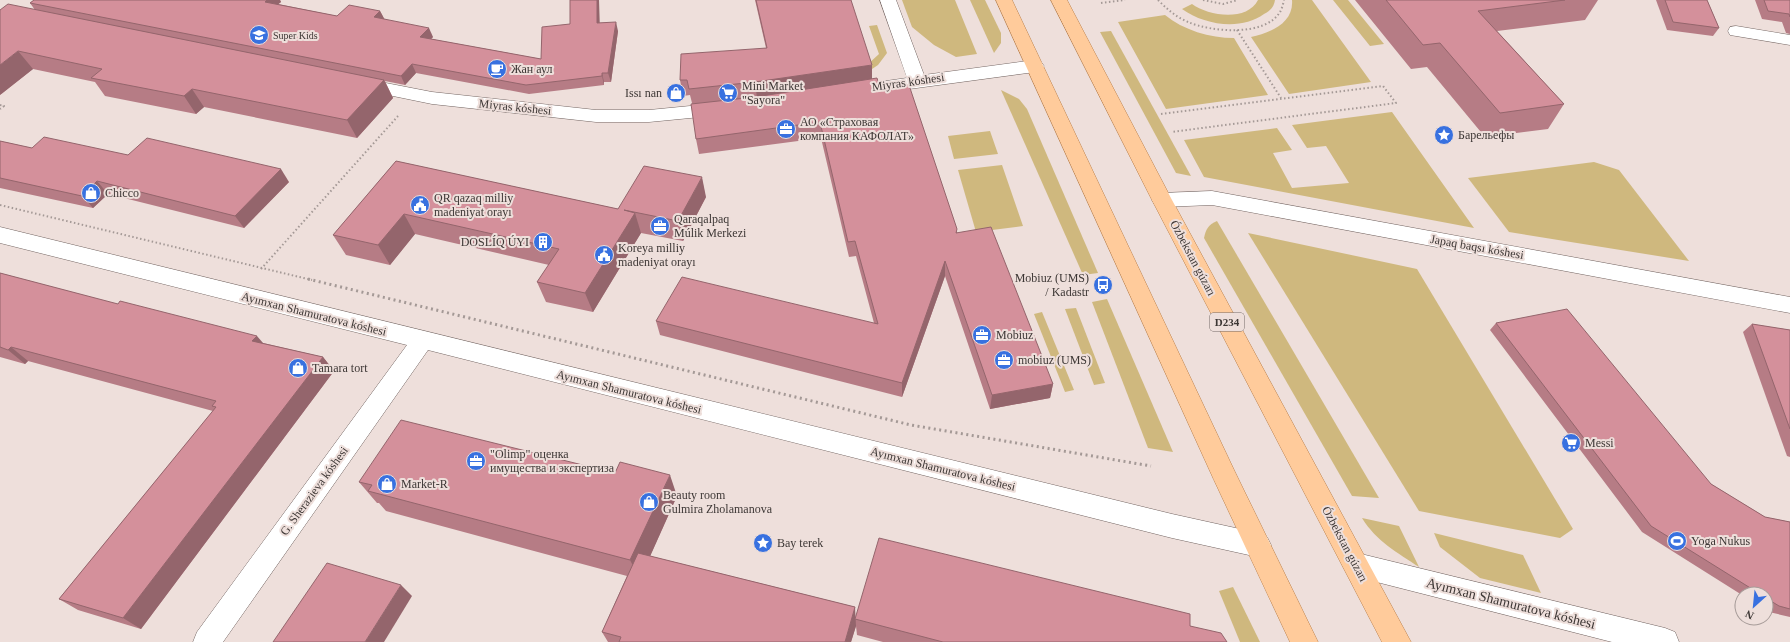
<svg xmlns="http://www.w3.org/2000/svg" width="1790" height="642" font-family="'Times New Roman',serif">
<rect width="100%" height="100%" fill="#eedfdb"/>
<g fill="#cfb87e">
<polygon points="902,0 955,0 977,54 956,57 934,45 912,27"/>
<polygon points="970,0 985,0 1001,33 1001,43 994,53"/>
<path d="M 1258,0 L 1275,0 C 1274,7 1270,11 1264,14 C 1241,31 1204,25 1182,9 L 1192,4 C 1208,16 1247,22 1258,0 Z"/>
<path d="M 1292,0 L 1312,0 L 1371,82 L 1289,94 L 1251,37 C 1270,33 1294,23 1292,0 Z"/>
<polygon points="1333,0 1348,0 1384,44 1370,46"/>
<path d="M 1165,15 C 1183,30 1210,38 1234,38 L 1268,95 L 1166,109 L 1118,22 Z"/>
<polygon points="877,25 887,53 878,65 872,69 867,65 879,54 869,26"/>
<polygon points="1111,31 1191,176 1176,173 1100,32"/>
<polygon points="1001,90 1019,99 1027,109 1098,273 1083,275"/>
<polygon points="1392,112 1474,228 1204,177 1184,140 1277,128 1292,150 1273,153 1292,188 1349,183 1326,146 1307,148 1292,125"/>
<polygon points="990,131 998,154 954,159 948,136"/>
<polygon points="1594,162 1619,170 1689,261 1509,232 1468,178"/>
<polygon points="1002,165 1023,226 976,232 958,170"/>
<path d="M 1217,221 L 1379,498 L 1352,496 L 1204,238 C 1206,229 1208,225 1217,221 Z"/>
<polygon points="1248,233 1417,269 1573,529 1560,538 1419,511"/>
<polygon points="1107,299 1173,452 1148,448 1092,302"/>
<polygon points="1076,308 1105,383 1094,385 1065,309"/>
<polygon points="1042,312 1074,390 1065,392 1034,314"/>
<path d="M 1362,518 L 1399,526 L 1419,567 C 1398,553 1376,541 1362,518 Z"/>
<polygon points="1434,533 1523,555 1541,593 1480,578 1440,547"/>
<polygon points="1233,587 1260,642 1240,642 1219,591"/>
</g>
<g fill="none" stroke-linecap="round" stroke-linejoin="round">
<g stroke="#736562" stroke-width="1">
<g id="street">
<polygon points="880,0 896,0 924,75 1035,60 1041,62 1044,66 1041,70 1035,72 850,97 844,95 841,91 844,87 907,78"/>
<polygon points="1736,26 1790,35 1790,45 1730,35 1728,31 1730,27"/>
<polygon points="360,78 432,92 596,110 649,110 721,103 727,105 730,109 727,113 721,115 649,122 596,122 432,104 354,88 351,84 354,80"/>
<polygon points="1212,191 1790,297 1790,313 1212,205 1162,207 1155,205 1152,200 1155,195 1162,193"/>
<polygon points="0,227 1172,514 1258,533 1267,537 1271,545 1267,553 1258,557 1172,538 428,350 223,642 193,642 197,632 407,345 0,243"/>
<polygon points="1357,553 1665,628 1675,632 1679,642 1612,642 1357,577 1348,574 1344,565 1348,556"/>
</g>
</g>
<g stroke="#bb814c" stroke-width="1">
<g id="primary">
<polygon points="996,0 1012,0 1235,472 1318,642 1290,642 1214,480"/>
<polygon points="1051,0 1067,0 1172,200 1411,642 1382,642 1152,200"/>
</g>
</g>
<g stroke="#a49996" stroke-width="2" stroke-dasharray="1.5 2.5" stroke-linecap="butt">
<path d="M 1158,0 C 1167,9 1176,17 1188,22 C 1211,32 1265,37 1280,12 C 1282,9 1283,4 1284,0"/>
<polyline points="1203,0 1223,4 1238,0"/>
<polyline points="1101,3 1125,0"/>
<polyline points="1237,30 1281,98"/>
<polyline points="0,105 4,106 0,109"/>
<polyline points="1161,114 1383,86 1396,103 1171,132"/>
<polyline points="0,205 312,280"/>
<polyline points="261,269 398,116"/>
</g>
<polyline stroke="#a49996" stroke-width="3" stroke-dasharray="2 3.5" stroke-linecap="butt" points="308,279 911,425 1151,466"/>
<use href="#street" fill="#fff" fill-rule="evenodd"/>
<use href="#primary" fill="#ffcb9b" fill-rule="evenodd"/>
</g>
<g fill="#b67c85">
<polygon points="34,0 280,0 281,2 278,4 337,16 380,11 384,19 433,37 431,39 541,59 600,23 618,31 611,82 604,82 604,85 529,94 416,73 405,85 385,81 393,98 357,138 204,107 196,114 105,96 95,82 33,69 0,95 35,10 30,3"/>
<polygon points="755,0 851,0 872,79 880,88 957,229 957,232 1053,384 1050,398 990,409 945,276 902,397 660,335 656,321 874,323 856,256 849,257 821,138 699,154 696,139 692,103 690,95 683,96 680,80 766,48"/>
<polygon points="1355,0 1598,0 1585,20 1497,31 1564,104 1548,129 1485,137 1427,67 1411,69"/>
<polygon points="1656,0 1707,0 1719,28 1713,36 1667,30"/>
<polygon points="1755,0 1790,0 1790,34 1786,33 1782,22 1762,19"/>
<polygon points="0,141 32,148 128,155 289,182 244,228 108,194 93,208 0,188"/>
<polygon points="396,161 618,209 706,197 683,241 641,233 593,312 546,302 537,282 549,265 415,234 390,265 346,255 333,235"/>
<polygon points="0,273 263,343 323,357 334,371 141,629 78,610 59,599 213,411 28,361 25,364 0,357"/>
<polygon points="1496,323 1711,484 1765,517 1790,522 1790,617 1769,612 1766,610 1766,594 1742,594 1742,595 1642,532 1490,330"/>
<polygon points="1752,324 1790,330 1790,457 1787,456 1743,332"/>
<polygon points="359,482 677,496 650,556 855,607 855,619 1190,626 1227,642 883,642 857,635 856,626 851,642 608,642 602,632 627,576 386,511 379,503 377,503"/>
</g>
<g fill="#94656c">
<polygon points="267,0 280,0 281,2 270,11 265,2"/>
<polygon points="597,0 599,0 600,32 597,23"/>
<polygon points="380,11 385,20 374,17"/>
<polygon points="616,22 618,31 611,82 608,73"/>
<polygon points="429,28 433,37 424,46 420,37"/>
<polygon points="18,51 33,69 0,95 0,65"/>
<polygon points="412,64 416,73 405,85 401,76"/>
<polygon points="872,65 872,80 757,98 755,82"/>
<polygon points="602,73 604,82 604,85 602,76"/>
<polygon points="384,80 393,98 357,138 347,120"/>
<polygon points="192,89 204,107 196,114 184,96"/>
<polygon points="281,169 289,182 244,228 235,216"/>
<polygon points="702,177 706,197 683,241 678,221"/>
<polygon points="97,181 108,194 93,208 82,196"/>
<polygon points="635,213 641,233 593,312 585,293"/>
<polygon points="404,214 415,234 390,265 378,245"/>
<polygon points="945,261 945,276 902,397 902,383"/>
<polygon points="257,336 269,350 252,341"/>
<polygon points="11,347 28,361 25,364 8,350"/>
<polygon points="323,357 334,371 141,629 123,618"/>
<polygon points="1053,384 1050,398 990,409 992,395"/>
<polygon points="670,475 677,496 640,579 630,560"/>
<polygon points="401,585 412,596 384,642 365,642"/>
<polygon points="855,607 856,626 851,642 845,642"/>
</g>
<g fill="#d4909b" stroke="#94656c">
<polygon points="34,0 267,0 265,2 337,16 349,5 380,11 374,17 429,28 420,37 541,59 542,27 570,24 570,0 597,0 597,23 616,22 608,73 602,73 602,76 526,85 412,64 401,76 30,3"/>
<polygon points="756,0 851,0 872,65 755,82 689,89 687,80 680,80 681,54 767,48"/>
<polygon points="1386,0 1565,0 1478,11 1564,104 1500,113 1440,43 1423,45"/>
<polygon points="1665,0 1707,0 1719,28 1673,22"/>
<polygon points="1764,0 1790,0 1790,17 1789,14 1768,11"/>
<polygon points="8,4 384,80 347,120 192,89 184,96 91,78 102,69 18,51 0,65 0,10"/>
<polygon points="877,78 880,88 909,85 957,229 956,233 991,227 1053,384 992,395 945,261 902,383 656,321 682,277 878,324 855,241 848,242 820,122 696,139 691,104 755,97"/>
<polygon points="44,137 128,155 147,138 281,169 235,216 97,181 82,196 0,178 0,141 32,148"/>
<polygon points="396,161 618,209 644,166 702,177 678,221 624,210 635,213 585,293 537,282 559,249 404,214 378,245 333,235"/>
<polygon points="0,273 118,304 120,301 257,336 252,341 323,357 123,618 59,599 216,407 212,406 216,401 11,347 8,350 0,347"/>
<polygon points="1567,309 1711,484 1765,517 1790,522 1790,609 1779,606 1766,598 1766,594 1760,594 1651,526 1496,323"/>
<polygon points="1752,324 1790,330 1790,429"/>
<polygon points="401,420 615,473 620,462 670,475 630,560 368,491 372,485 359,482"/>
<polygon points="879,538 1190,614 1190,626 1221,633 1227,642 943,642 855,619"/>
<polygon points="638,553 855,607 845,642 619,642 621,637 602,632"/>
<polygon points="327,563 401,585 365,642 273,642"/>
</g>
<defs>
<g id="school-disc" transform="scale(1)"><circle r="9.5" fill="#3871e0" stroke="#eedfdb"/><path d="M0-5L7-2L0 1L-7-2ZM-4 1L0 2.5L4 1V4Q0 6-4 4Z" fill="#fff"/></g>
<g id="cafe-disc" transform="scale(1)"><circle r="9.5" fill="#3871e0" stroke="#eedfdb"/><path d="M-5.5-4.5H6V0H3Q3 3.5 0 3.5H-2.5Q-5.5 3.5-5.5 0ZM3-3.2v2h1.7v-2ZM-6 4.5H4V6H-6Z" fill="#fff"/></g>
<g id="shop-disc" transform="scale(1)"><circle r="9.5" fill="#3871e0" stroke="#eedfdb"/><path d="M-5-2.5h2.3a2.7 3.5 0 0 1 5.4 0H5L5.5 6h-11ZM-1.5-2.5h3a1.5 2.3 0 0 0-3 0Z" fill="#fff"/></g>
<g id="supermarket-disc" transform="scale(1)"><circle r="9.5" fill="#3871e0" stroke="#eedfdb"/><path d="M-6-5.5h2.5l.6 2H6L4.5 2H-2.5L-4.4-4H-6ZM-1.5 3.2a1.3 1.3 0 1 0 .1 0ZM3 3.2a1.3 1.3 0 1 0 .1 0Z" fill="#fff"/></g>
<g id="office-disc" transform="scale(1)"><circle r="9.5" fill="#3871e0" stroke="#eedfdb"/><path d="M-6-3h4V-5.5h4V-3h4V5H-6ZM-1-4.5V-3h2v-1.5ZM-6 0V1H6V0Z" fill="#fff"/></g>
<g id="sight-disc" transform="scale(1)"><circle r="9.5" fill="#3871e0" stroke="#eedfdb"/><path d="M0-6L1.8-2.2L6-1.7L2.9 1.2L3.7 5.4L0 3.3L-3.7 5.4L-2.9 1.2L-6-1.7L-1.8-2.2Z" fill="#fff"/></g>
<g id="civic-disc" transform="scale(1)"><circle r="9.5" fill="#3871e0" stroke="#eedfdb"/><path d="M-.6-6.5H3V-4.5H.6V-3L4-1V1h2V6H-6V1h2V-1L-.6-3ZM-1.2 2.5V6h2.4V2.5Z" fill="#fff"/></g>
<g id="building-disc" transform="scale(1)"><circle r="9.5" fill="#3871e0" stroke="#eedfdb"/><path d="M-4-6H4V6H1V3H-1V6H-4ZM-2.5-4.3h1.7v1.8h-1.7ZM.8-4.3h1.7v1.8H.8ZM-2.5-1h1.7V.8h-1.7ZM.8-1h1.7V.8H.8Z" fill="#fff"/></g>
<g id="bus-disc" transform="scale(1)"><circle r="9.5" fill="#3871e0" stroke="#eedfdb"/><path d="M-5-6H5V4H4V6H2V4H-2V6H-4V4H-5ZM-3.5-4V0h7V-4ZM-3.5 1.2v1.5H-2V1.2ZM2 1.2v1.5H3.5V1.2Z" fill="#fff"/></g>
<g id="stadium-disc" transform="scale(1)"><circle r="9.5" fill="#3871e0" stroke="#eedfdb"/><path d="M0-5a6.5 5 0 1 0 0 10a6.5 5 0 1 0 0-10ZM-3.5-1.8h7v3.6h-7Z" fill="#fff"/></g>
</defs>
<g fill-rule="evenodd">
<use href="#school-disc" x="259" y="35"/>
<use href="#cafe-disc" x="497" y="69"/>
<use href="#shop-disc" x="676" y="93"/>
<use href="#supermarket-disc" x="728" y="93"/>
<use href="#office-disc" x="786" y="129"/>
<use href="#sight-disc" x="1444" y="135"/>
<use href="#shop-disc" x="91" y="193"/>
<use href="#civic-disc" x="420" y="205"/>
<use href="#office-disc" x="660" y="226"/>
<use href="#building-disc" x="543" y="242"/>
<use href="#civic-disc" x="604" y="255"/>
<use href="#bus-disc" x="1103" y="285"/>
<use href="#office-disc" x="982" y="335"/>
<use href="#office-disc" x="1004" y="360"/>
<use href="#shop-disc" x="298" y="368"/>
<use href="#supermarket-disc" x="1571" y="443"/>
<use href="#office-disc" x="476" y="461"/>
<use href="#shop-disc" x="387" y="484"/>
<use href="#shop-disc" x="649" y="502"/>
<use href="#stadium-disc" x="1677" y="541"/>
<use href="#sight-disc" x="763" y="543"/>
</g>
<g text-anchor="middle" stroke-width="4" stroke-linejoin="round" paint-order="stroke">
<g font-size="10" fill="#3d3735" stroke="#eedfdb" text-anchor="start">
<text x="273" y="39">Super Kids</text>
</g>
<rect fill="#eedfdb" stroke="#726967" stroke-width="1" x="1210" y="313" width="34" height="18" rx="3"/>
<g font-size="11" font-weight="bold" fill="#3d3735">
<text x="1227" y="326">D234</text>
</g>
<g font-size="12" fill="#3d3735" stroke="#eedfdb" text-anchor="start">
<text x="511" y="73">Жан аул</text>
<text x="742" y="90">Mini Market<tspan x="742" dy="14">"Sayora"</tspan></text>
<text x="662" y="97" text-anchor="end">Issı nan</text>
<text x="800" y="126">АО «Страховая<tspan x="800" dy="14">компания КАФОЛАТ»</tspan></text>
<text x="1458" y="139">Барельефы</text>
<text x="105" y="197">Chicco</text>
<text x="434" y="202">QR qazaq milliy<tspan x="434" dy="14">madeniyat orayı</tspan></text>
<text x="674" y="223">Qaraqalpaq<tspan x="674" dy="14">Múlik Merkezi</tspan></text>
<text x="529" y="246" text-anchor="end">DOSLÍQ ÚYI</text>
<text x="618" y="252">Koreya milliy<tspan x="618" dy="14">madeniyat orayı</tspan></text>
<text x="1089" y="282" text-anchor="end">Mobiuz (UMS)<tspan x="1089" dy="14">/ Kadastr</tspan></text>
<text x="996" y="339">Mobiuz</text>
<text x="1018" y="364">mobiuz (UMS)</text>
<text x="312" y="372">Tamara tort</text>
<text x="1585" y="447">Messi</text>
<text x="490" y="458">"Olimp" оценка<tspan x="490" dy="14">имущества и экспертиза</tspan></text>
<text x="401" y="488">Market-R</text>
<text x="663" y="499">Beauty room<tspan x="663" dy="14">Gulmira Zholamanova</tspan></text>
<text x="1691" y="545">Yoga Nukus</text>
<text x="777" y="547">Bay terek</text>
</g>
<g font-size="12" fill="#3d3735" stroke="#eedfdb">
<text transform="translate(908 82) rotate(-8)" y="4">Miyras kóshesi</text>
<text transform="translate(515 107) rotate(6)" y="4">Miyras kóshesi</text>
<text transform="translate(1477 247) rotate(10)" y="4">Japaq baqsı kóshesi</text>
<text transform="translate(1193 258) rotate(62)" y="4">Ózbekstan gúzarı</text>
<text transform="translate(314 314) rotate(14)" y="4">Ayımxan Shamuratova kóshesi</text>
<text transform="translate(629 392) rotate(14)" y="4">Ayımxan Shamuratova kóshesi</text>
<text transform="translate(943 469) rotate(14)" y="4">Ayımxan Shamuratova kóshesi</text>
<text transform="translate(314 491) rotate(-54)" y="4">G. Sherazieva kóshesi</text>
<text transform="translate(1345 544) rotate(62)" y="4">Ózbekstan gúzarı</text>
</g>
<g font-size="14" fill="#3d3735" stroke="#eedfdb">
<text transform="translate(1511 603) rotate(14)" y="5">Ayımxan Shamuratova kóshesi</text>
</g>
</g>
<g transform="translate(1754 606) rotate(207)"><circle r="19" fill="#eedfdb" stroke="#a79c99"/>
<path d="M0-3L7 15L0 10L-7 15Z" fill="#3871e0"/>
<text y="-6" font-size="11" font-weight="bold" text-anchor="middle" fill="#3d3735">N</text>
</g>
</svg>
